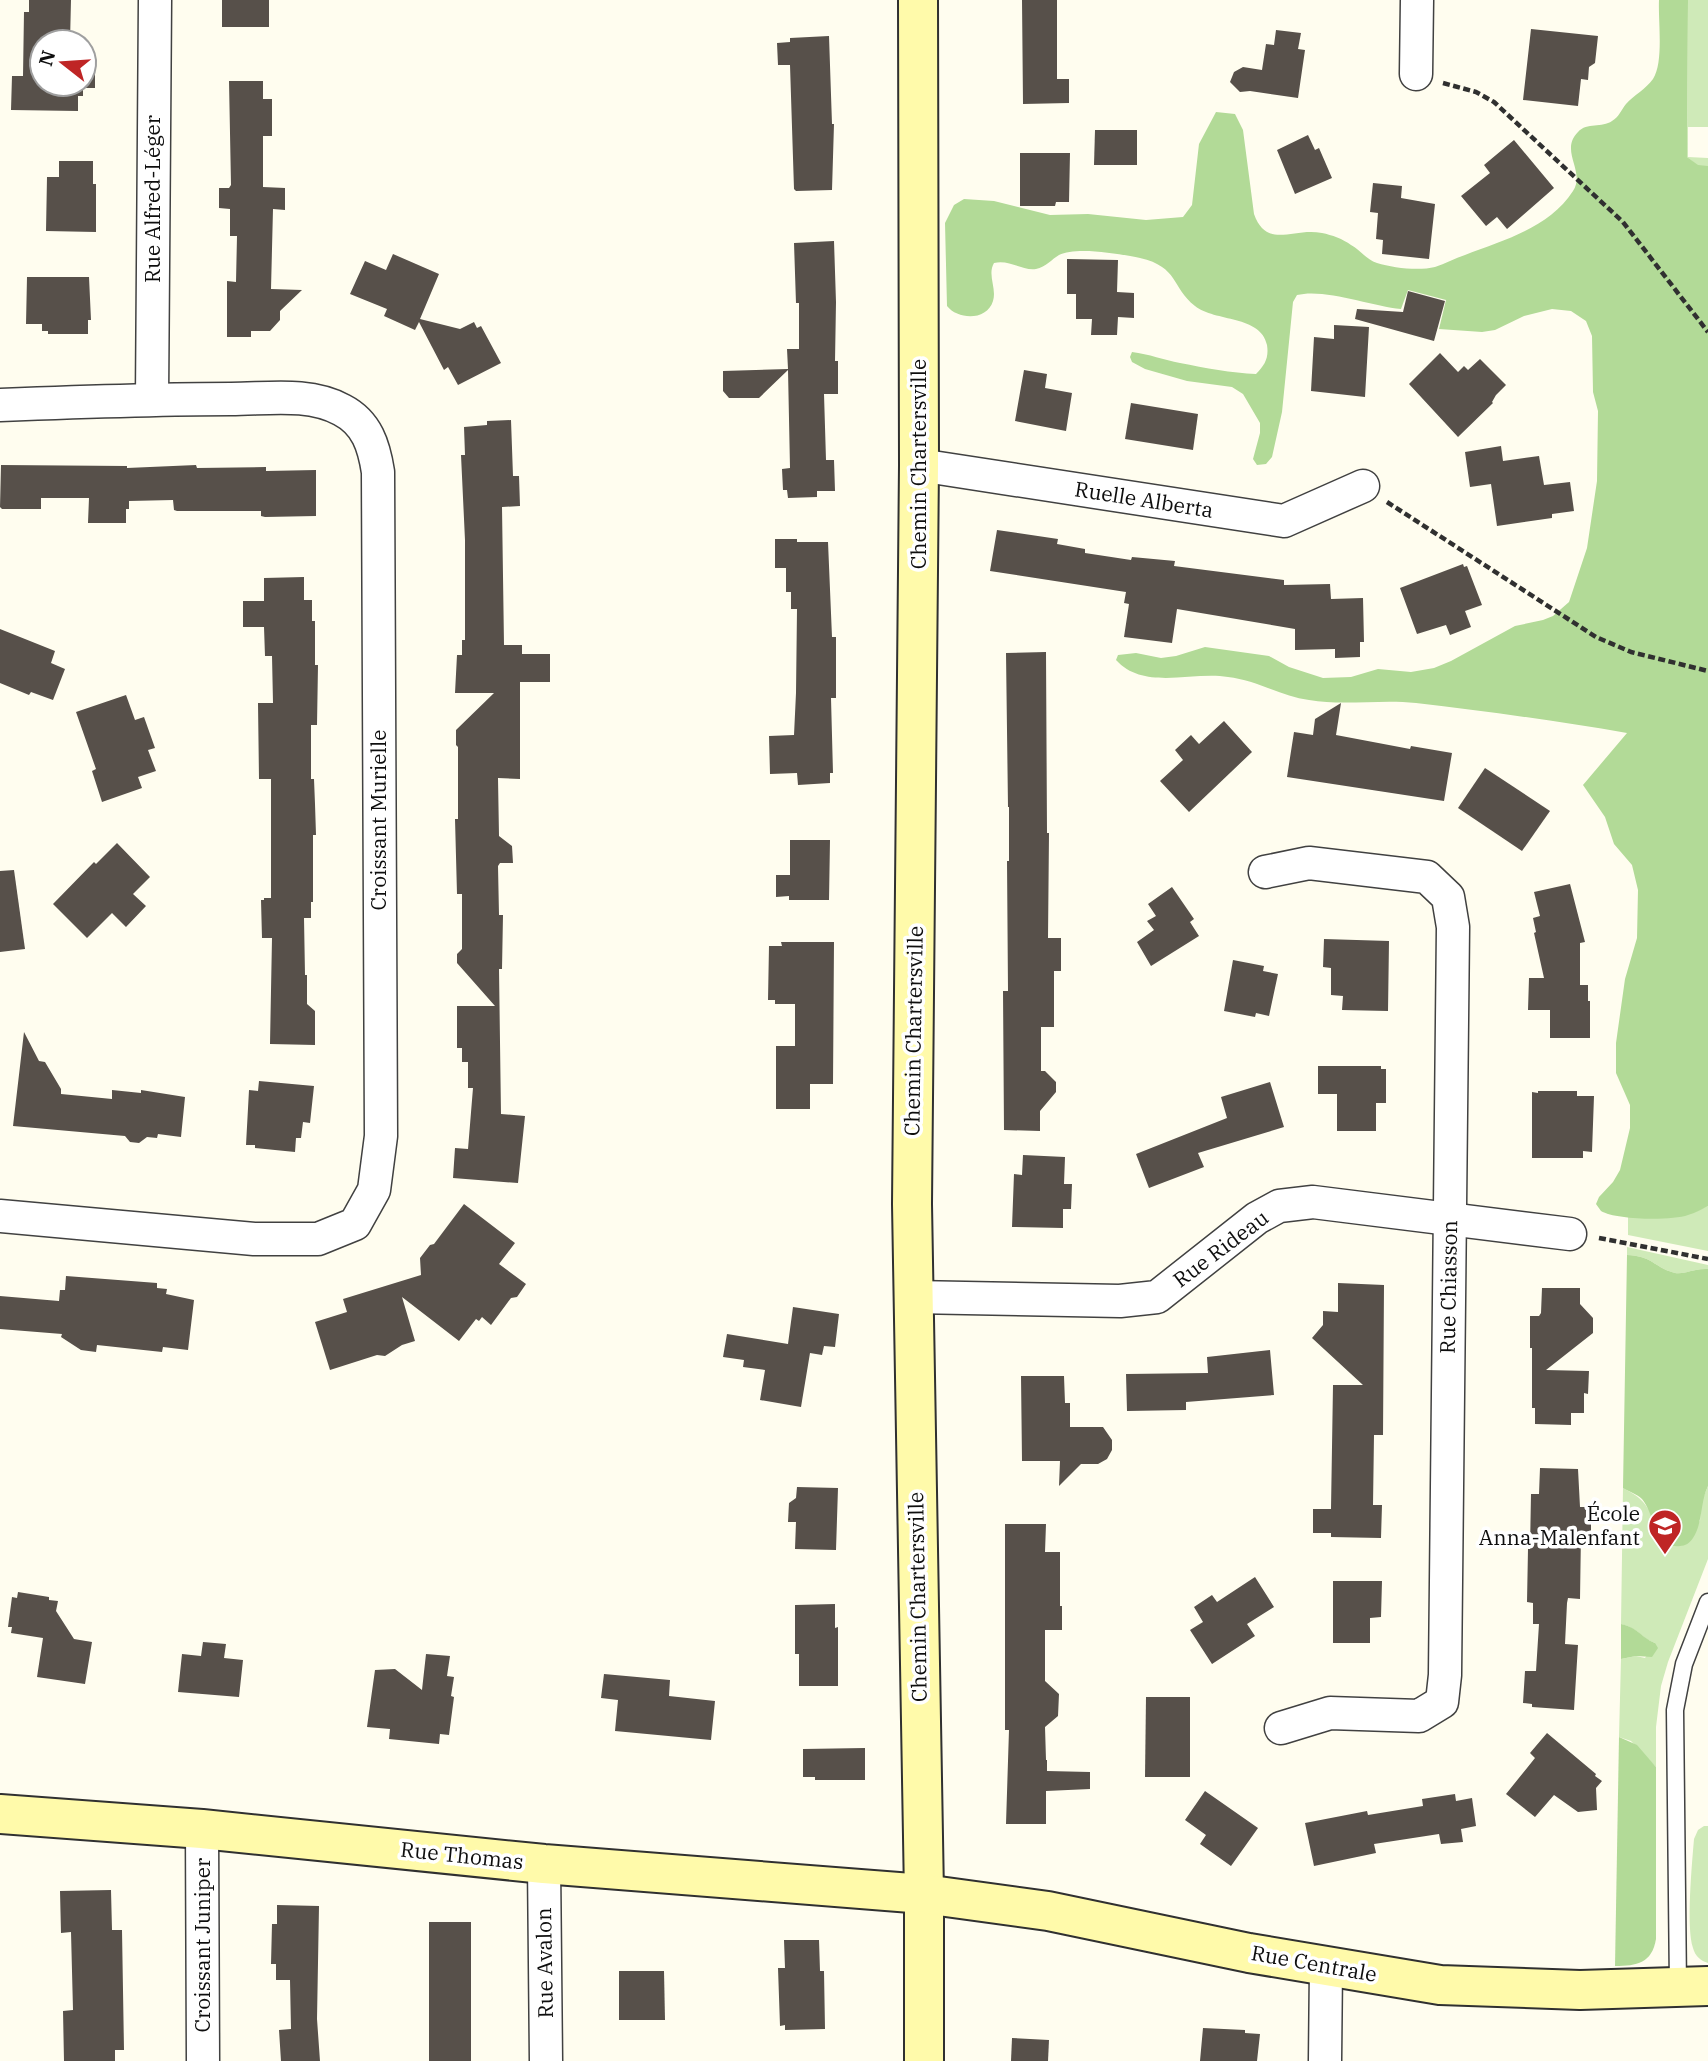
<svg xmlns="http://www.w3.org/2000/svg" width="1708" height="2061" font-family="'IBM Plex Serif',serif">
<rect width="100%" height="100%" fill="#fffdef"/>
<g fill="#cfeab8">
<polygon points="1688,0 1708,0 1708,127 1688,127 1688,157 1708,158 1708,166 1698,166 1687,157"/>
<path d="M 1708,1206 L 1708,1251 L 1628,1235 L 1628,1217 C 1661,1217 1678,1221 1708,1206 Z"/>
<path d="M 1627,1247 L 1708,1265 L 1708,1269 C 1695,1268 1683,1275 1675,1273 C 1655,1268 1653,1256 1627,1255 Z"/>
<path d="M 1708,1486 L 1708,1559 L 1668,1662 L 1661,1686 L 1656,1727 L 1656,1767 L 1631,1741 L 1619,1737 L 1621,1659 L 1636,1656 L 1645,1658 L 1655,1643 C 1639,1637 1640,1629 1621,1624 L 1623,1488 C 1651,1502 1649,1512 1661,1539 L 1700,1521 L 1701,1503 Z"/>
<path d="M 1704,1826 L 1708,1826 L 1708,1963 C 1701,1961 1695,1956 1693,1948 C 1686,1927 1692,1863 1694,1839 L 1698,1830 Z"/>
</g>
<g fill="#b2da97">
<path d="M 1659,0 L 1688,0 L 1687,157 L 1698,165 L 1708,166 L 1708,1206 C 1702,1209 1695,1213 1688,1215 C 1671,1221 1616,1220 1601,1211 L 1596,1204 L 1599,1197 L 1613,1182 L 1620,1170 L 1630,1128 L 1630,1105 L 1616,1073 L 1616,1043 L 1625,979 L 1637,938 L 1638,890 L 1632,865 L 1614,844 L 1605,817 L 1583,785 L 1627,733 C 1557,721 1486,711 1416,703 C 1381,699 1344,706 1309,700 C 1281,696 1256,680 1228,677 C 1192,671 1144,691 1116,660 L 1118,655 L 1136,653 L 1161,658 L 1176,656 L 1205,647 L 1269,656 L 1289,667 L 1323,678 L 1351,677 L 1378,669 L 1411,672 L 1434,668 L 1451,661 L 1515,626 L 1543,620 L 1553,616 L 1569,602 L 1587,548 L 1597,481 L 1598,411 L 1593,392 L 1592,336 L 1586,321 L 1571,311 L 1552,309 L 1524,316 L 1495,330 L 1482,332 L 1439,329 L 1446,300 L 1408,290 L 1401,309 C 1371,306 1324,288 1297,295 L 1293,302 L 1282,412 L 1272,457 L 1266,464 L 1257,465 L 1253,459 L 1260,433 L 1260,423 L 1243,394 L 1232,387 L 1187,381 L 1145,369 L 1132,362 L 1130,357 L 1132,352 C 1149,354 1164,360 1180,363 C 1205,368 1232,373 1256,374 C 1265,365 1269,358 1267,345 C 1261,315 1215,322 1195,306 C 1171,287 1179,267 1140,258 C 1121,254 1076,246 1059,255 C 1052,259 1046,267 1036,269 C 1022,271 1009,259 994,263 C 987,275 997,288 993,301 C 987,321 958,320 947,306 L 945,223 L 954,205 L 964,199 L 994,201 L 1050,215 L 1088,214 L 1146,220 L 1183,217 L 1192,205 L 1199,144 L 1216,112 L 1235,114 L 1243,130 L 1254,214 C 1267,250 1293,227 1322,233 C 1332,235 1343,239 1351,245 C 1360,250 1367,260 1377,263 C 1393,268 1419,271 1435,267 C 1445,264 1455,258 1465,255 C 1504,240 1549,228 1573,191 C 1586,171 1559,151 1578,132 C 1587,122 1602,128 1612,121 C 1619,117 1621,110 1626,104 C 1634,95 1646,89 1653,79 C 1664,62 1658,21 1659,0 Z"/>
<path d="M 1627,1255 C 1653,1256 1655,1268 1675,1273 C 1683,1275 1695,1268 1708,1269 L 1708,1486 C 1700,1502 1703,1523 1693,1538 C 1690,1543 1685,1546 1680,1546 C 1654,1549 1655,1514 1642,1499 C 1637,1494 1630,1492 1623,1488 Z"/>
<path d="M 1621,1624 C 1639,1628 1640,1637 1655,1643 L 1658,1648 L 1652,1657 L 1636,1656 L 1621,1659 Z"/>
<path d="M 1619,1737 L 1637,1745 L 1656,1767 L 1656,1939 C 1652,1963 1637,1966 1615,1966 Z"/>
</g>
<g fill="#57504a">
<polygon points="29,0 71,0 70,42 42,42 42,84 84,84 84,56 95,57 95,88 83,88 83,96 78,96 78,111 11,110 12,76 23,76 24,12 29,12"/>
<rect x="222" y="0" width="47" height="27"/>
<polygon points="1022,0 1057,0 1057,79 1069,79 1069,103 1023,104"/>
<polygon points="1531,29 1598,36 1595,63 1589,67 1588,80 1581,79 1578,106 1523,100"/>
<polygon points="1276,30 1301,33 1298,49 1305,50 1298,98 1250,91 1240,92 1230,82 1234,72 1243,67 1262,70 1266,44 1274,45"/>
<polygon points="829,36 832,124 834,124 832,190 796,191 794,189 790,65 778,65 777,43 790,42 790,38"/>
<polygon points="229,81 263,81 263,99 272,99 272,136 263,136 263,187 285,188 285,210 273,209 271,289 302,290 280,311 280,320 270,331 251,331 251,337 227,337 227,281 236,282 237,236 230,236 230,209 219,208 219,188 229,188 231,185"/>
<polygon points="1095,130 1137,130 1137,165 1094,165"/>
<polygon points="1308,135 1315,150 1319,148 1332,178 1295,194 1277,150"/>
<polygon points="1514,140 1554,188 1507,229 1497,217 1486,226 1461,196 1490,173 1484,165"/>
<polygon points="1020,153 1070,153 1069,202 1056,202 1055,206 1020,206"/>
<polygon points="59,161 93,161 93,184 96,184 96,232 46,231 47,177 59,177"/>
<polygon points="1373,183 1402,186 1401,198 1435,204 1429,259 1382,254 1383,240 1376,239 1378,213 1370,212"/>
<polygon points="834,241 836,302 835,361 838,361 838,394 824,394 826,460 834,460 835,491 817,491 817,497 788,498 787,490 783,490 782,469 790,468 788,370 759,398 729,398 723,391 723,371 788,369 787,349 799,349 799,303 796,303 794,243"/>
<polygon points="393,254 439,274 420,319 460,329 474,322 477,328 481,326 501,363 458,385 448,367 444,370 419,322 415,330 384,316 387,309 350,294 365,261 386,270"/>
<polygon points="1067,259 1118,260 1117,292 1134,293 1134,318 1118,317 1117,335 1091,335 1092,319 1076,319 1076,294 1067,294"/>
<polygon points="27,277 89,277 91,320 88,320 88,334 48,334 48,331 42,331 42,324 26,324"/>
<polygon points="1408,291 1445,301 1434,341 1355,319 1357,309 1403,312"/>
<polygon points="1334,325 1369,327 1365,397 1311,391 1314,337 1334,339"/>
<polygon points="1440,353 1458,372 1464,366 1468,370 1480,359 1506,385 1496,395 1492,402 1493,403 1458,437 1409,384"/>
<polygon points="1024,370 1047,374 1045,388 1072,393 1066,431 1015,421"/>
<polygon points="1131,403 1198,414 1193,450 1125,439"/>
<polygon points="511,420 513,476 519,476 520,506 502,507 504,645 522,645 522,654 550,654 550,682 520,682 520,779 498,778 499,836 512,846 513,863 500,863 498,866 499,915 503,915 502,969 499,969 501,1114 525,1116 518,1183 453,1178 455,1148 468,1149 473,1088 468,1088 468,1062 462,1062 462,1048 457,1048 457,1006 495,1006 457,963 457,954 462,949 462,894 457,894 455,819 458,819 458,747 456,745 456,730 494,693 455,693 457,655 462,655 462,640 465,640 465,540 461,455 465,455 464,427 487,425 487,421"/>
<polygon points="1501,446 1503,461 1539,456 1544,485 1570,482 1574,511 1552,514 1552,518 1497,526 1491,484 1470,487 1465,452"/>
<polygon points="1,465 127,466 127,468 196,465 197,468 266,467 266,471 316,470 316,516 265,517 261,516 261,511 177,511 174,510 173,500 129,501 129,509 126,509 126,523 88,523 89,498 41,498 41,509 2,509 0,507"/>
<polygon points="997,530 1058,539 1057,544 1085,549 1085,553 1131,560 1132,557 1175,561 1174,566 1284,580 1284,585 1330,584 1331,599 1363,598 1364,642 1360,642 1360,657 1335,658 1335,649 1295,650 1295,629 1177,609 1172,643 1124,637 1129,604 1124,603 1126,592 990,571"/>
<polygon points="775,539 797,539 797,542 828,542 832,637 836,637 836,698 831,698 833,773 830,773 830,783 798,785 797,773 770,774 769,736 794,735 796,693 797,609 791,609 791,592 786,592 786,568 775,568"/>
<polygon points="1463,564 1464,567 1467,566 1482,605 1465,611 1471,627 1450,635 1446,625 1417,634 1400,588"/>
<polygon points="304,577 304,600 312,600 312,621 315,621 315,665 318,665 317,725 311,725 311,779 314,779 315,804 316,835 313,835 313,902 311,902 311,918 304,918 305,975 307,975 307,1004 315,1011 315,1045 270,1044 272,938 262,938 261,900 264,900 264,898 271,898 271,779 259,779 258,703 273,703 272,656 265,656 264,627 243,627 243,601 264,601 264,578"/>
<polygon points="0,629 55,651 51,663 65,669 53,700 31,692 29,695 0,683"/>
<polygon points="1046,652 1047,833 1049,833 1048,938 1061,938 1061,971 1054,971 1054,1027 1041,1027 1041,1071 1045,1071 1056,1082 1056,1092 1040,1111 1040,1131 1004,1130 1003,991 1008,991 1007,861 1009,861 1009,807 1008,807 1006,653"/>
<polygon points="126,695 135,720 144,717 155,748 148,750 156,771 138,777 142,788 102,802 92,771 96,769 76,712"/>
<polygon points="1341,703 1336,735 1410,749 1411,746 1452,753 1444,801 1287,777 1294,732 1313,735 1315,719"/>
<polygon points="1224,721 1252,752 1189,812 1160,781 1183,760 1175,750 1191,735 1199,744"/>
<polygon points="1485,768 1550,811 1522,851 1458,808"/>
<polygon points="790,840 830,840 829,900 789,900 789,896 776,897 776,875 790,875"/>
<polygon points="117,843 150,877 133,894 146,906 126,927 112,913 87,938 53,904 94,862 96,864"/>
<polygon points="14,870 25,949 0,952 0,871"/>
<polygon points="1570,884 1585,942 1580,943 1580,985 1588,985 1588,1001 1590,1001 1590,1038 1550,1038 1550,1010 1528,1010 1529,978 1544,978 1534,933 1536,932 1533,918 1540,916 1534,892"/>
<polygon points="1172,887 1194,919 1190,922 1199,936 1151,966 1137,942 1154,930 1147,921 1156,916 1148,904"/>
<polygon points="1324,939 1389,941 1388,1011 1342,1010 1343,996 1331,995 1331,968 1323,967"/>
<polygon points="781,942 834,942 833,1084 810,1084 810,1109 776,1109 776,1046 795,1046 795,1004 775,1004 775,1000 768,1000 769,946 782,946"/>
<polygon points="1233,960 1264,966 1263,971 1278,974 1269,1016 1256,1013 1255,1017 1224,1011"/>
<polygon points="24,1032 39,1061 45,1062 61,1089 61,1094 112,1099 112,1090 141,1093 141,1090 185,1097 181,1137 158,1134 157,1138 147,1137 139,1143 130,1142 125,1136 13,1126"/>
<polygon points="1318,1066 1381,1066 1381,1069 1386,1069 1386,1103 1376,1103 1376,1131 1337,1131 1337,1094 1318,1094"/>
<polygon points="259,1081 314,1086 310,1123 303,1122 301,1138 296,1138 295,1152 255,1148 255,1145 246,1145 249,1090 258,1091"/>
<polygon points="1270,1082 1284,1127 1198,1153 1204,1167 1149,1188 1136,1154 1227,1118 1221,1097"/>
<polygon points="1538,1091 1577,1091 1577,1096 1594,1096 1592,1152 1583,1151 1583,1158 1532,1158 1532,1092 1538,1093"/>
<polygon points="1023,1155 1065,1157 1064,1184 1072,1184 1071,1209 1063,1209 1063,1228 1012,1227 1014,1174 1022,1175"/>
<polygon points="464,1204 515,1243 499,1264 526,1284 517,1297 511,1298 491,1325 482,1317 479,1321 476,1319 459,1341 402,1297 415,1341 402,1345 385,1356 377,1355 330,1370 315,1322 347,1312 343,1299 421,1275 420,1258 430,1245 434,1244"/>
<polygon points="66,1276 157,1283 157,1288 167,1289 166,1294 194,1300 188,1350 163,1347 162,1352 97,1345 96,1352 81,1350 61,1337 62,1334 0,1329 0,1296 59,1301 60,1290 65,1290"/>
<polygon points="1338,1283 1384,1285 1383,1435 1374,1435 1373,1505 1382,1505 1381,1538 1331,1537 1331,1533 1313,1533 1313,1509 1331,1509 1333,1385 1363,1385 1312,1338 1323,1325 1323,1311 1338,1312"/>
<polygon points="1542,1288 1580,1288 1580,1304 1593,1318 1593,1333 1546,1370 1589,1371 1588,1394 1584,1393 1584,1413 1571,1413 1571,1425 1535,1424 1535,1408 1532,1408 1532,1348 1530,1348 1530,1316 1539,1316 1541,1313"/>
<polygon points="793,1307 839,1314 835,1347 824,1346 822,1355 810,1353 801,1407 760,1400 765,1370 743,1367 744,1360 723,1357 727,1334 788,1344"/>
<polygon points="1270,1350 1274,1395 1186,1402 1186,1410 1127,1411 1126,1374 1208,1373 1207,1357"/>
<polygon points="1021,1376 1064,1376 1065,1403 1070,1403 1070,1427 1103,1427 1112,1440 1112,1450 1107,1459 1098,1464 1081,1464 1059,1486 1060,1461 1022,1461"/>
<polygon points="1540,1468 1578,1469 1580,1507 1591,1507 1591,1533 1581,1532 1580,1599 1568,1598 1567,1603 1565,1644 1578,1645 1574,1710 1532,1707 1532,1704 1523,1703 1525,1671 1536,1671 1539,1624 1533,1624 1533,1603 1527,1602 1528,1549 1530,1549 1531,1494 1539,1494"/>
<polygon points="797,1487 838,1488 836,1550 795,1549 796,1522 788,1522 789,1503 796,1498"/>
<polygon points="1005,1524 1046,1524 1045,1552 1060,1552 1060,1606 1062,1606 1062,1630 1045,1630 1045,1681 1059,1694 1058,1716 1045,1727 1046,1760 1047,1760 1047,1771 1090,1772 1090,1789 1046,1791 1046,1824 1006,1824 1009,1730 1005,1730"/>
<polygon points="1255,1577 1274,1607 1247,1624 1255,1636 1212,1664 1190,1630 1203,1622 1194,1607 1212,1595 1217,1602"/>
<polygon points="1333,1581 1382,1581 1381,1617 1370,1618 1370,1643 1333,1643"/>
<polygon points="18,1592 49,1597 49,1600 58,1601 56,1611 74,1639 92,1642 85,1684 37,1677 43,1638 11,1633 12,1627 8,1627 12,1597 17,1598"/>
<polygon points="835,1604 835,1628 838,1627 838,1686 799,1686 799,1654 795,1654 795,1605"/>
<polygon points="203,1642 226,1644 224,1658 243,1660 239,1697 178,1692 182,1654 201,1656"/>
<polygon points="426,1654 450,1656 447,1676 454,1677 451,1696 454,1697 449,1735 440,1734 439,1744 389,1739 390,1729 367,1727 375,1670 395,1669 422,1690"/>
<polygon points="604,1674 670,1680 669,1696 715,1701 711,1740 615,1731 618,1700 601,1698"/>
<polygon points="1146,1697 1190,1697 1190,1777 1145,1777"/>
<polygon points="1547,1733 1596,1774 1595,1776 1602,1781 1596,1788 1597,1810 1578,1812 1554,1795 1535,1817 1506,1794 1535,1758 1530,1753"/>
<polygon points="865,1748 865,1780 815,1780 815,1777 803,1777 803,1749"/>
<polygon points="1205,1791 1258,1828 1231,1866 1200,1844 1206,1835 1185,1820"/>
<polygon points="1455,1794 1456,1801 1472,1798 1476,1826 1461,1829 1463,1842 1441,1844 1439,1834 1374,1844 1376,1853 1314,1866 1305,1823 1367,1811 1368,1815 1423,1806 1422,1799"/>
<polygon points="111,1890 112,1930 122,1930 124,2050 115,2050 115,2061 64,2061 63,2011 73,2010 71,1932 61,1933 60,1891"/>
<polygon points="277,1905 319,1906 317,2019 320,2061 281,2061 279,2030 291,2029 290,1980 276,1980 276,1964 271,1964 272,1924 277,1924"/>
<rect x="429" y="1922" width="42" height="139"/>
<polygon points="784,1940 819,1940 820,1971 824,1971 825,2029 785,2030 785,2025 780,2026 778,1968 785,1968"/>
<polygon points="619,1971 664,1971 665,2020 619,2020"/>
<polygon points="1203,2028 1245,2030 1245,2033 1260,2034 1257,2061 1200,2061"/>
<polygon points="1012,2038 1049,2040 1048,2061 1011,2061"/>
</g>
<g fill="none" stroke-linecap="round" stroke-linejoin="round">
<g stroke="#414141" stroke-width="19">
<polyline id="lane" points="1678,1987 1675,1710 1684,1664 1708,1602"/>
</g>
<g stroke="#414141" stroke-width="35">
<g id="street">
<polyline points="1416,74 1417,0"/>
<polyline points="152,399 155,0"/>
<path d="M 0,405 C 77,402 154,399 231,399 C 268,399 309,392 342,410 C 367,423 374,446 378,472 L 381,1136 L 374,1190 L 355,1224 L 318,1239 L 254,1239 L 0,1216"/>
<polyline points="919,465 1284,521 1363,486"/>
<polyline points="1265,872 1309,863 1427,877 1448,897 1453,927 1445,1675 1442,1702 1419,1716 1330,1713 1281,1728"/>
<polyline points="913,1297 1120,1301 1157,1297 1257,1218 1279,1206 1313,1202 1570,1234"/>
<polyline points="202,1829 203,2061"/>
<polyline points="544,1864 546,2061"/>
<polyline points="1325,2061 1326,1967"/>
</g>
</g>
<g stroke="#303030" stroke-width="42">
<g id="secondary">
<polyline points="918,0 919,465 912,1204 924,1894 924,2061"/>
<polyline points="0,1814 202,1829 544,1864 924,1894 1048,1911 1249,1953 1440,1985 1580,1990 1708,1986"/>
</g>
</g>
<g stroke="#303030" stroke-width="4.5" stroke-dasharray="7 3.5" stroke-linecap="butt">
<polyline points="1443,83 1476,92 1494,102 1623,222 1708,332"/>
<polyline points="1387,502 1596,637 1631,652 1708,671"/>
<polyline points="1599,1238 1708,1259"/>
</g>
<use href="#lane" stroke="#fff" stroke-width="16"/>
<use href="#street" stroke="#fff" stroke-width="32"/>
<use href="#secondary" stroke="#fffaaa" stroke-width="38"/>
</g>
<defs>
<g id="school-pin" transform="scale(1.75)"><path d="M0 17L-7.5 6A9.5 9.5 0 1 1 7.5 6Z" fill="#bf2525" stroke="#fff"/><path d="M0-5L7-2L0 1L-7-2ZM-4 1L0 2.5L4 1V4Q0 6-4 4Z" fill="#fff"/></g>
</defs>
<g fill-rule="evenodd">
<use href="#school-pin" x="1665" y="1526"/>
</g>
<g text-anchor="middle" stroke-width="7" stroke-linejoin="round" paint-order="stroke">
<g font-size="21" fill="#0e0e0e" stroke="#fff">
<text transform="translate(153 199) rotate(-90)" y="7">Rue Alfred-Léger</text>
<text transform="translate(919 464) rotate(-90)" y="7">Chemin Chartersville</text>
<text transform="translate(1144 500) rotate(9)" y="7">Ruelle Alberta</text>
<text transform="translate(379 820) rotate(-90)" y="7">Croissant Murielle</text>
<text transform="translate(914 1031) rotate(-89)" y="7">Chemin Chartersville</text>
<text transform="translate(1221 1249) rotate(-37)" y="7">Rue Rideau</text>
<text transform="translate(1449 1287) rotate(-89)" y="7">Rue Chiasson</text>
<text transform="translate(918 1597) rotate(-91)" y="7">Chemin Chartersville</text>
<text transform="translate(462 1856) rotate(6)" y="7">Rue Thomas</text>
<text transform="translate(203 1945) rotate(-90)" y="7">Croissant Juniper</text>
<text transform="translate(545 1963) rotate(-91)" y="7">Rue Avalon</text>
<text transform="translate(1314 1964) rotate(10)" y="7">Rue Centrale</text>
</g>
<g font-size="21" fill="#0e0e0e" stroke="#fff" text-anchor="end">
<text x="1640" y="1521">École<tspan x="1640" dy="24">Anna-Malenfant</tspan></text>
</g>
</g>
<g transform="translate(63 63) rotate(287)"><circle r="33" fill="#ffffff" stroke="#9f9f9f" stroke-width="2"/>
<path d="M0-5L12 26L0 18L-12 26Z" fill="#bf2525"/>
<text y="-10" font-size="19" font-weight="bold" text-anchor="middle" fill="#0e0e0e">N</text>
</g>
</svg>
